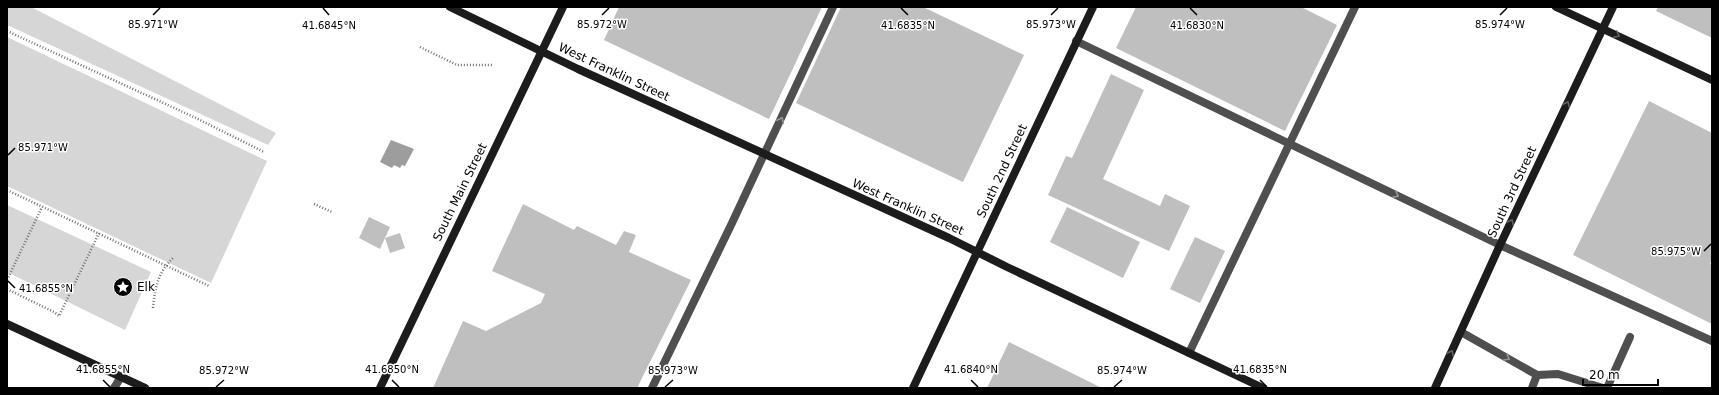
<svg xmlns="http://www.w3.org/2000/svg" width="1719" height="395" font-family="'DejaVu Sans',sans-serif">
<rect width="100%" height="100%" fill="#fff"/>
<g fill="#d6d6d6">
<polygon points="7,7 31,7 276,133 268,145 7,25"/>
<polygon points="7,37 267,161 211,283 7,186"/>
<polygon points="7,205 151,272 125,330 7,272"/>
</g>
<polygon fill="#9d9d9d" points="391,140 414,149 405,166 402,165 400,168 394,165 392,168 380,162"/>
<g fill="#bfbfbf">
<polygon points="619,7 822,7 769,119 604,40"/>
<polygon points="841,7 923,7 1024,55 963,182 796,103"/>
<polygon points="1136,7 1301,7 1337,25 1285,131 1116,48"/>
<polygon points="1658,7 1712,7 1712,38 1656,11"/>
<polygon points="1111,74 1144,90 1103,179 1160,206 1165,194 1190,206 1169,251 1048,195 1066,156 1072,158"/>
<polygon points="1649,101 1712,133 1712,259 1710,264 1712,265 1712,324 1573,255"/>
<polygon points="523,204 574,230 577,226 616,245 624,231 636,235 629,252 691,280 637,388 433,388 463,321 486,331 541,303 545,294 492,271"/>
<polygon points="1067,207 1140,242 1123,278 1050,242"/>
<polygon points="369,217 390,227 380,249 359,238"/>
<polygon points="400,233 405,248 390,253 385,238"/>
<polygon points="1195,237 1225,251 1200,303 1170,289"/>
<polygon points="1009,342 1102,388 987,388"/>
</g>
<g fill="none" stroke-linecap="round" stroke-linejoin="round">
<g stroke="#717171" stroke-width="2.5" stroke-dasharray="1 2" stroke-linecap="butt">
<polyline points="7,31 196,118 264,152"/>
<polyline points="420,47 457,65 493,65"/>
<polyline points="7,190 209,286"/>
<polyline points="314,204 332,212"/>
<polyline points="7,280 42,207"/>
<polyline points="7,289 54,312 59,316 99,233"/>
<path d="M 153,308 C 155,287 158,272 174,257"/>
</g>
<g stroke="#4f4f4f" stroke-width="8">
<polyline points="1076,41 1500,245 1712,341"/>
<polyline points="1461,332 1537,375 1558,374 1603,388"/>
<polyline points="1189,353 1355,7"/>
<polyline points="114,388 121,377"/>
<polyline points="652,388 732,223 833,7"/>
<polyline points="1532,388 1537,375"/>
<polyline points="1607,388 1630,337"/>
</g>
<g stroke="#1c1c1c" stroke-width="8">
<polyline points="450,7 578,69 949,238 1007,267 1263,388"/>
<polyline points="1556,7 1712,80"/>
<polyline points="7,324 145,388"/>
<polyline points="380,388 563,7"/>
<polyline points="913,388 1093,7"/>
<polyline points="1435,388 1500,245 1613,7"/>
</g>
</g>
<defs><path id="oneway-chevron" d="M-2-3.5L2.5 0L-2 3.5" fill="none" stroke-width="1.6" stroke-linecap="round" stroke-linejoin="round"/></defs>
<g stroke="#606060">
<use href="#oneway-chevron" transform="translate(1617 35) rotate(24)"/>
<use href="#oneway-chevron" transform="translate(1567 104) rotate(-65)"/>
<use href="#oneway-chevron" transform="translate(1511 222) rotate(-65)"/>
<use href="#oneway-chevron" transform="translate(1451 353) rotate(-65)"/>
</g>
<g stroke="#959595">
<use href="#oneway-chevron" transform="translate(781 120) rotate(-65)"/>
<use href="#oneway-chevron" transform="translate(1396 195) rotate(26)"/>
<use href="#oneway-chevron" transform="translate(1507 358) rotate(30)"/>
</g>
<path fill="none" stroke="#000" stroke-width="1.5" d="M 323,8 L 329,15M 901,8 L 908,15M 1190,8 L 1197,15M 153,15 L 160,8M 602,15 L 609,8M 1051,15 L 1058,8M 1500,15 L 1507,8M 8,155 L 15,148M 1704,251 L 1711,244M 8,281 L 15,288M 103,380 L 110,387M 392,380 L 399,387M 971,380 L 978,387M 1260,380 L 1267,387M 216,387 L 224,380M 665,387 L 673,380M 1114,387 L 1122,380"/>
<defs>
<g id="sight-disc" transform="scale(1)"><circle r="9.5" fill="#000" stroke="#fff"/><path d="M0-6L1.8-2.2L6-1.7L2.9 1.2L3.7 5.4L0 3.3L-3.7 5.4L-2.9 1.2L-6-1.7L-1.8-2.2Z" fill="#fff"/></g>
</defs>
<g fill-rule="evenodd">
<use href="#sight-disc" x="123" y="287"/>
</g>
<g text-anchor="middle" stroke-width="3" stroke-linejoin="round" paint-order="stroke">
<g font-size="12" fill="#000" stroke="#fff">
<text transform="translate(614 72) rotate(25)" y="4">West Franklin Street</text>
<text transform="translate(1002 171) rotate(-65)" y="4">South 2nd Street</text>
<text transform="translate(460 192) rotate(-64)" y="4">South Main Street</text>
<text transform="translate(1512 192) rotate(-65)" y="4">South 3rd Street</text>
<text transform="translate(908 207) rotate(24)" y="4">West Franklin Street</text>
</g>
<g font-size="12" fill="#000" stroke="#fff" text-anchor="start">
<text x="137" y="291">Elk</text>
</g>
</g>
<g font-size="10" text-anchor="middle" fill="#000" stroke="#fff" stroke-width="3" stroke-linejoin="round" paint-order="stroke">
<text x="1500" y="28">85.974°W</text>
<text x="153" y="28">85.971°W</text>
<text x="602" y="28">85.972°W</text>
<text x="1051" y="28">85.973°W</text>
<text x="329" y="29">41.6845°N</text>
<text x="908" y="29">41.6835°N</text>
<text x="1197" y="29">41.6830°N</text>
<text x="43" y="151">85.971°W</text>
<text x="1676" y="255">85.975°W</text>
<text x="46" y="292">41.6855°N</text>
<text x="103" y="373">41.6855°N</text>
<text x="392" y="373">41.6850°N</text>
<text x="971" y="373">41.6840°N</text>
<text x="1260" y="373">41.6835°N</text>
<text x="224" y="374">85.972°W</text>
<text x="673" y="374">85.973°W</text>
<text x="1122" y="374">85.974°W</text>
</g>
<rect width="1719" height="395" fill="none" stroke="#000000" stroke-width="16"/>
<path d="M1583 379v6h75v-6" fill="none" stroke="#000000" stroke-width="2"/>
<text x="1589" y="379" font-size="12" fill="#000000" stroke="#ffffff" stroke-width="3" paint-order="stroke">20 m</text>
</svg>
